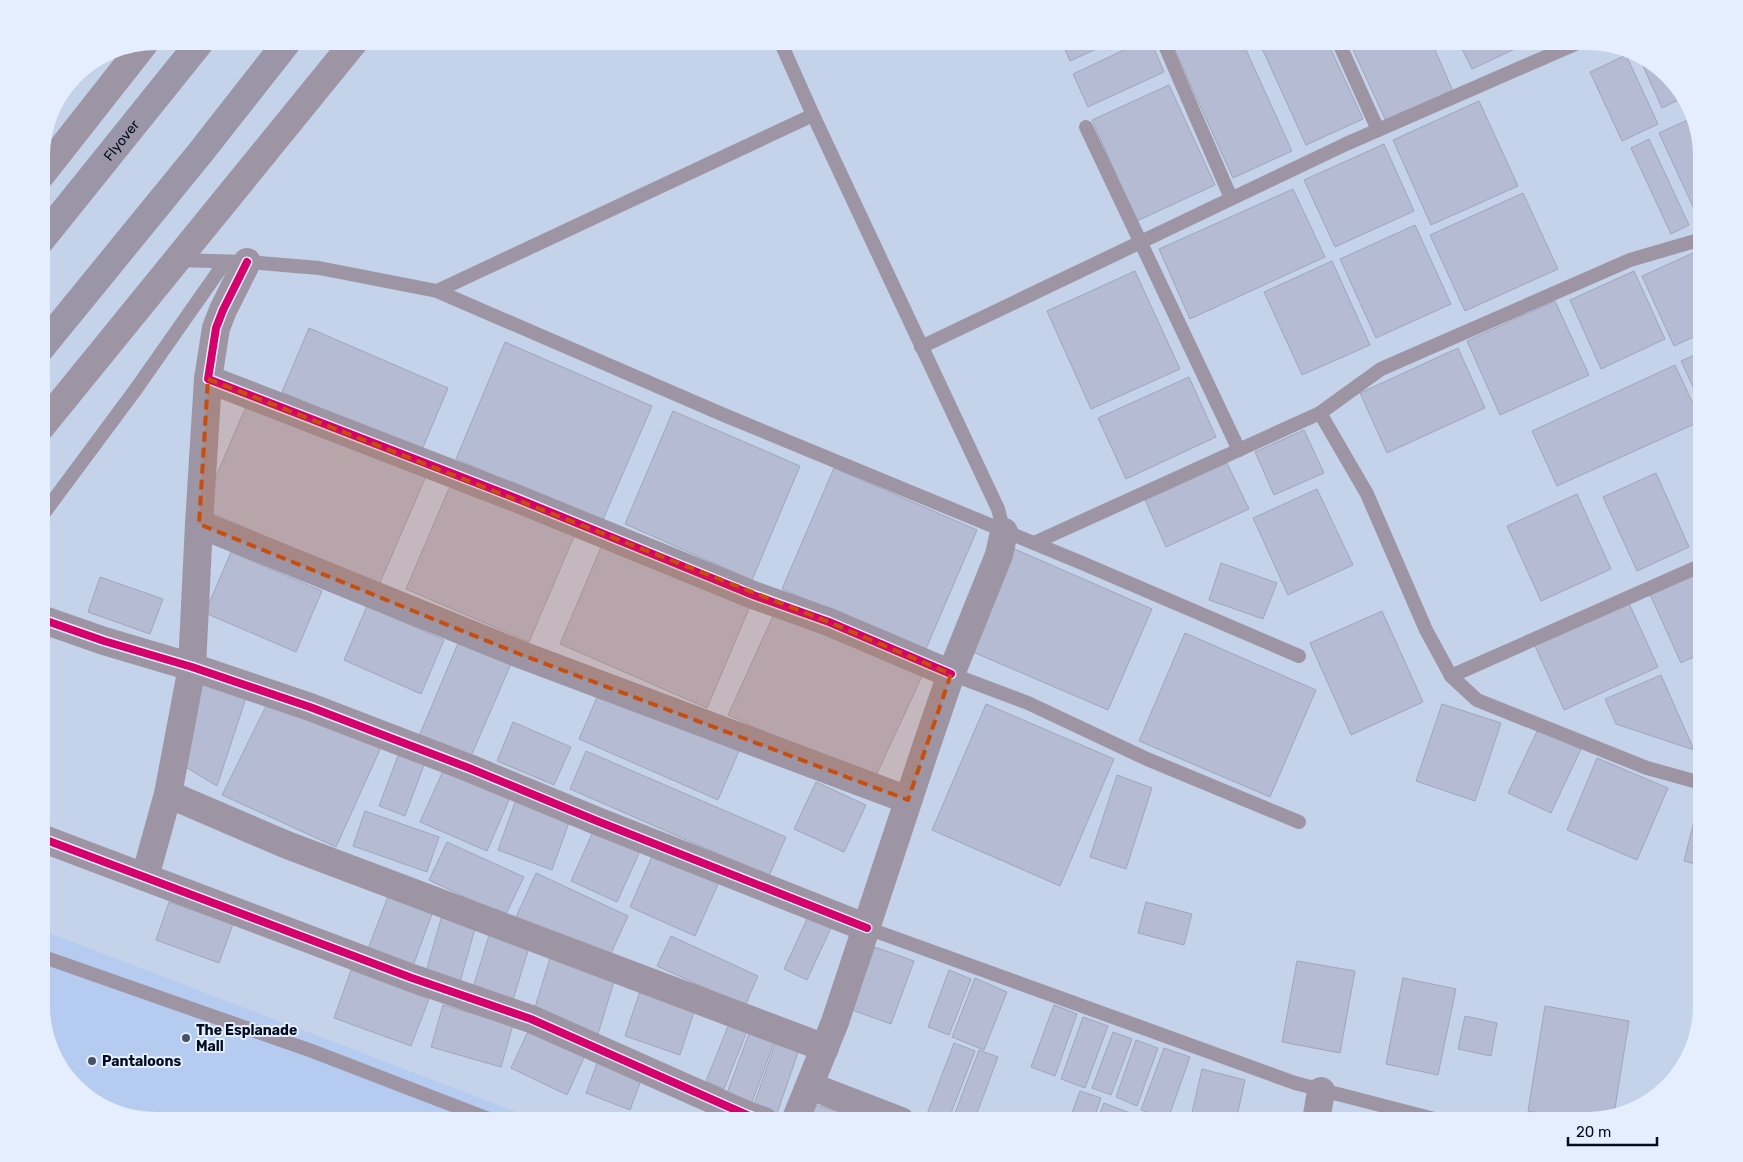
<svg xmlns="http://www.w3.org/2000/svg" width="1743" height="1162" font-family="Rubik,sans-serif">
<rect width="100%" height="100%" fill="#c4d2ea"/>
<polygon fill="#b5cbf0" points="41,930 540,1121 156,1121 92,1101 57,1063 41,1013"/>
<g fill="#b4bbd2" stroke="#9fa6bb">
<polygon points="1061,41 1114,41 1070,61"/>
<polygon points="1143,41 1151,41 1164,72 1088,107 1073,74"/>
<polygon points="1183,41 1242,41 1292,151 1233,178 1173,46"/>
<polygon points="1271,41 1327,41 1363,119 1306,145 1261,46"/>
<polygon points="1349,41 1431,41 1453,91 1386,121"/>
<polygon points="1458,41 1532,41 1472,69"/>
<polygon points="1626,55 1658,124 1622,141 1590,72"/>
<polygon points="1639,57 1651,61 1685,97 1662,108"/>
<polygon points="1169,85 1215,185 1137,221 1092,120"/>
<polygon points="1479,101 1518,186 1431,225 1393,140"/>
<polygon points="1692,118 1702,156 1701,224 1659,133"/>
<polygon points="1649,139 1689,225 1671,234 1631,148"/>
<polygon points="1384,144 1414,211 1335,247 1304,180"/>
<polygon points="1293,189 1325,257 1190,319 1159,249"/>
<polygon points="1523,193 1558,269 1465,311 1430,235"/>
<polygon points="1415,225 1451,304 1376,338 1340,259"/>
<polygon points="1702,249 1702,333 1674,346 1642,276"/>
<polygon points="1332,261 1370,345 1302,375 1264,292"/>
<polygon points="1135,271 1180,369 1091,409 1047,311"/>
<polygon points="1634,271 1665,339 1601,369 1570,300"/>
<polygon points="1555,301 1589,375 1500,415 1467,341"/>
<polygon points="309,328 448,388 421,452 282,392"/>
<polygon points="505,342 652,406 602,522 456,459"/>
<polygon points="1458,348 1485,408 1387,453 1360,393"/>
<polygon points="1702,352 1702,388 1695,391 1681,361"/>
<polygon points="1675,365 1701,421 1557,486 1532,431"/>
<polygon points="1189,377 1216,437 1126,479 1098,418"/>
<polygon points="250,397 427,474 379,585 202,509"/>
<polygon points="673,411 800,466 752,580 625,524"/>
<polygon points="1304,430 1324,473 1274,495 1255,452"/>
<polygon points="1227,463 1249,509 1166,547 1145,500"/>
<polygon points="834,468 977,530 925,651 782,589"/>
<polygon points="1656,473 1689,547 1637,571 1603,497"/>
<polygon points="453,479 576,532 529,642 406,589"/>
<polygon points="1317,489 1353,565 1288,595 1253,518"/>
<polygon points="1577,494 1611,569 1541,601 1507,526"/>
<polygon points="604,540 751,604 707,708 560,644"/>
<polygon points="1010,547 1152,609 1108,710 966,649"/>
<polygon points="231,552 322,591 296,652 205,613"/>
<polygon points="1221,563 1277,583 1263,619 1209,600"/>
<polygon points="1702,565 1702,653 1681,663 1648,590"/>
<polygon points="100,577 163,599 150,634 88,612"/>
<polygon points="1628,601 1658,667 1564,710 1534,644"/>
<polygon points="778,605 924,672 873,782 728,715"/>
<polygon points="367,606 444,640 421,694 344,660"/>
<polygon points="1382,611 1423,702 1351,735 1310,643"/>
<polygon points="1185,633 1316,690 1270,797 1139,741"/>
<polygon points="459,641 511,664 468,763 417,741"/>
<polygon points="1661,675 1694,750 1616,724 1605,699"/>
<polygon points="196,681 246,698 217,786 184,766"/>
<polygon points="600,690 739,751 718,800 579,739"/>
<polygon points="269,700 383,743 336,847 222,795"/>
<polygon points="986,704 1114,759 1060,886 932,830"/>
<polygon points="1442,704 1501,723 1475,801 1416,781"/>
<polygon points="513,722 571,747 554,785 497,761"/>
<polygon points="1538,729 1581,749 1551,813 1508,793"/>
<polygon points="401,748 427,757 405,816 379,806"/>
<polygon points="586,751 786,837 769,876 570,789"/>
<polygon points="1597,758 1668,788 1637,860 1567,830"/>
<polygon points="447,762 513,791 487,851 420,822"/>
<polygon points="1117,775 1152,788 1126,869 1090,857"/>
<polygon points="816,782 866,805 844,852 794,829"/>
<polygon points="1702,789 1702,866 1684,861"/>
<polygon points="518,794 572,814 552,870 498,850"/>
<polygon points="365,811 439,837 427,872 353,846"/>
<polygon points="595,827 641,849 617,902 571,881"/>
<polygon points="447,842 524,877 505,916 429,880"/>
<polygon points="654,852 719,882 695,936 630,907"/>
<polygon points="536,873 628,916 608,960 516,917"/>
<polygon points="392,886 436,903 413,966 368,949"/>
<polygon points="169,902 233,924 219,963 156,940"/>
<polygon points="1146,902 1192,914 1184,945 1138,933"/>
<polygon points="813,906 836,917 807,980 784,969"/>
<polygon points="444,908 478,918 458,989 424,979"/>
<polygon points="491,929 531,941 512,1003 472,991"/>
<polygon points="671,936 758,976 745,1006 657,966"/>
<polygon points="875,947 914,961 891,1024 852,1010"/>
<polygon points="550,958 615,978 598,1034 533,1014"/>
<polygon points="1297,961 1355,971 1340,1053 1282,1042"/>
<polygon points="351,970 429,999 411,1046 334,1018"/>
<polygon points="949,970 971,979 949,1035 928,1027"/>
<polygon points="975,978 1007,992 984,1050 952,1037"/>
<polygon points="1403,978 1456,989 1438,1075 1386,1064"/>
<polygon points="641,988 696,1006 680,1055 625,1036"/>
<polygon points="443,1005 513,1025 501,1067 431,1047"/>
<polygon points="1054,1005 1077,1014 1055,1076 1031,1067"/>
<polygon points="1545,1006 1629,1021 1614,1114 1584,1121 1528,1111"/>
<polygon points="1465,1016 1497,1023 1491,1056 1458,1049"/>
<polygon points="1083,1017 1108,1026 1085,1088 1061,1079"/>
<polygon points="729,1024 747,1031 724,1089 706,1081"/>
<polygon points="531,1025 587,1051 567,1095 511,1068"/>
<polygon points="750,1031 775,1040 752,1102 727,1093"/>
<polygon points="1113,1032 1132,1039 1111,1095 1092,1088"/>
<polygon points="777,1039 800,1047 776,1116 753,1107"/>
<polygon points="1136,1040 1158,1048 1137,1106 1116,1097"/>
<polygon points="954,1043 975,1051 948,1121 945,1121 927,1114"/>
<polygon points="1164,1048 1190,1057 1168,1119 1141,1110"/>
<polygon points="979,1050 998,1057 974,1121 952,1121"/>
<polygon points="599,1058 643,1075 630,1110 586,1093"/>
<polygon points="1202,1069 1245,1080 1236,1121 1190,1121"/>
<polygon points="1080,1091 1101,1098 1093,1121 1069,1121"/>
<polygon points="809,1103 840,1112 838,1121 804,1121"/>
<polygon points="1104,1103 1130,1113 1127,1121 1097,1121"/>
</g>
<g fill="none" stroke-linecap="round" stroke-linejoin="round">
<g stroke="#9d95a4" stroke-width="14">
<polyline points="780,41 813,115 998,509 1004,532"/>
<polyline points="1163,41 1231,198"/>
<polyline points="1338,41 1378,130"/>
<polyline points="1086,127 1239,450"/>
<polyline points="176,260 247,262 319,268 437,291 724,415 1082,563 1299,656"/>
<polyline points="437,291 813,115"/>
<polyline points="921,347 1346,144 1582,41"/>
<polyline points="1320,413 1367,494 1426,630 1451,676 1477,700 1647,768 1694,781 1702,781"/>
<polyline points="41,517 136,389 225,262"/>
<polyline points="1034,543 1320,413 1381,369 1630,260 1702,239"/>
<polyline points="951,674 1028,703 1147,759 1299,822"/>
<polyline points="1451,676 1702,565"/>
<polyline points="867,928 1295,1083 1442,1121"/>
<polyline points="41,956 312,1051 494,1121"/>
</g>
<g stroke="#9d95a4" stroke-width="28">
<polyline points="247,262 223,310 216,328 208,379 518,499 753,595 829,622 951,674"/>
<polyline points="199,524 522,655 908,800"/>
<polyline points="41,619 104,641 192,667 310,707 469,768 597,821 867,928"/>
<polyline points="168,794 287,845 825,1048"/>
<polyline points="41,838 412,978 531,1019 747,1115 764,1121"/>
<polyline points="145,877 168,794 192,667 199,524 208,379"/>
<polyline points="810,1086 901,1121"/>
<polyline points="795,1121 835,1022 926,747 951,674 999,555 1004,532"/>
<polyline points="1316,1121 1321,1091"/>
</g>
<g stroke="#9d95a4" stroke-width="28">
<polyline points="41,175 144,44"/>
<polyline points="41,427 355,41"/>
</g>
<g stroke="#9a95a7" stroke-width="28">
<path id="s1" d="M 41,240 L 201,41"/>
<polyline points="41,348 200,153 288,41"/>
</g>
<g stroke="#e4eeff" stroke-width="11">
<g id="cycleway">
<polyline points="247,262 223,310 216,328 208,379 518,499 753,595 829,622 951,674"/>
<polyline points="41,619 104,641 192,667 310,707 469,768 597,821 867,928"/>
<polyline points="41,838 412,978 531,1019 747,1115 764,1121"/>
</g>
</g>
<use href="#cycleway" stroke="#d6006c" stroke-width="8"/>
</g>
<path fill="#c64e0f" fill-opacity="0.2" stroke="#c64e0f" stroke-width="4" stroke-dasharray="10 6" stroke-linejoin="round" d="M 208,379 L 829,622 L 951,674 L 908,800 L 522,655 L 199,524 Z"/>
<g fill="#475267" stroke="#e4eeff" stroke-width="2">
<circle cx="186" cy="1038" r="5"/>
<circle cx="92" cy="1061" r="5"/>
</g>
<g text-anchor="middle" stroke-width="4" stroke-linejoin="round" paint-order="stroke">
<g font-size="14" fill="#040d20" stroke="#e4eeff">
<text dy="5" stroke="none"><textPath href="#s1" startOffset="128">Flyover</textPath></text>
</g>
<g font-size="14" font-weight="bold" fill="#040d20" stroke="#e4eeff" text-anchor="start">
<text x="196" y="1035">The Esplanade<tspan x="196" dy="16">Mall</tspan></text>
<text x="102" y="1066">Pantaloons</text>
</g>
</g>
<path d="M0 0H1743V1162H0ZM156 50H1587A106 106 0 0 1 1693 156V1006A106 106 0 0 1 1587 1112H156A106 106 0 0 1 50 1006V156A106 106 0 0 1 156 50Z" fill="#e4eeff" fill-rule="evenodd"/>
<path d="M1568 1137v8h89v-8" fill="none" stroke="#040d20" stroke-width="2.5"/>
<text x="1576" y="1137" font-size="15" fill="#040d20" stroke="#e4eeff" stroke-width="4" paint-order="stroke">20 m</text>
</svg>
